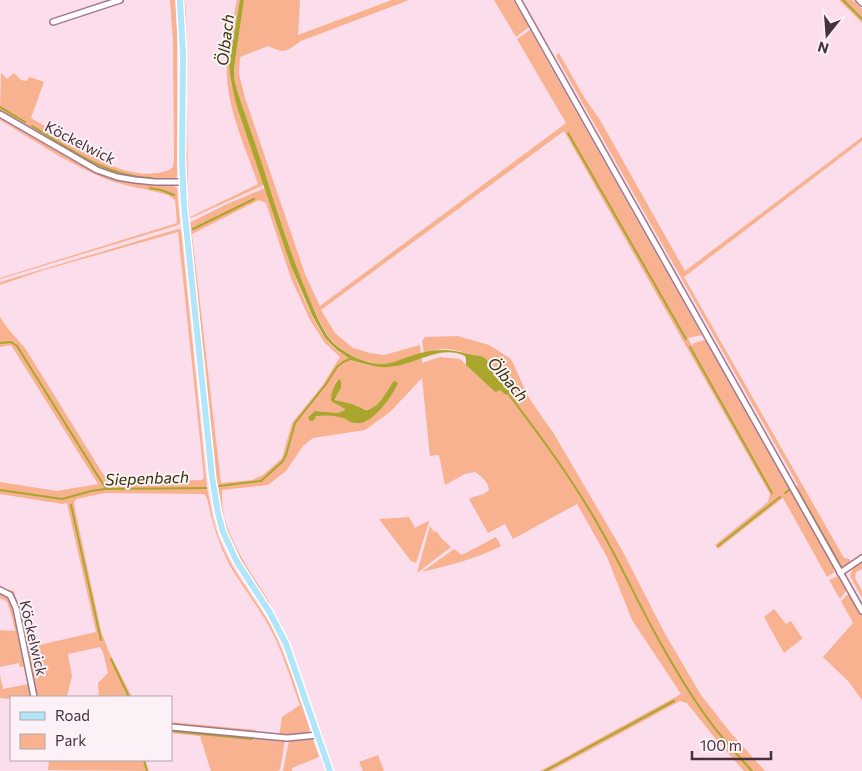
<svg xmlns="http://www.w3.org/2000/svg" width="862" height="771" font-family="Commissioner,sans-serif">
<rect width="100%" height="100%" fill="#fcddec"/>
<g fill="#f8b28f" fill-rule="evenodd">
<path d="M 170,0 L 175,0 L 177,33 L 177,177 L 174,179 C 145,184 114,175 88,163 L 0,111 L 1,73 L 7,79 L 14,73 L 21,80 L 26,81 L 30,77 L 44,82 L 31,118 L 100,159 L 117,168 L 127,171 L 144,174 L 159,173 L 169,170 L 173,167 L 174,159 L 173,40 Z"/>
<path d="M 183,0 L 185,0 L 186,13 L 188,198 L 190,217 L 258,184 C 246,149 229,113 227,77 C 225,55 233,22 237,0 L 240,0 L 229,64 L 230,74 L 232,86 L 238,110 L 264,185 L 191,218 L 187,216 L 185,150 L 185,29 Z"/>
<path d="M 244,0 L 300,0 L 298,35 L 392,0 L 409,0 L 301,41 C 285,52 286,54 268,46 L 240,57 L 239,74 L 245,98 L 305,274 L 320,306 L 566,123 L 517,39 L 530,30 L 702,335 L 688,338 L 692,346 L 694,343 L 705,340 L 834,568 L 835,572 L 827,577 L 783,498 L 718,549 L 715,545 L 768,502 L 770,494 L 564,131 L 321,310 L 335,333 L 353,348 L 370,353 L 384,355 L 420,345 L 421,353 C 412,356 401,361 392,363 C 375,366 356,359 342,350 C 326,339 319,319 311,303 C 291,260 278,214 264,170 C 255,143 246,117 237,90 L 234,78 L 234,68 Z"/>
<polygon points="494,0 513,0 529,27 516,37"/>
<polygon points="839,0 853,0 862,9 862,23"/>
<polygon points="559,53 584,97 600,120 685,271 862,137 862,141 684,277 844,558 849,559 852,562 843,569 841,569 794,489 798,485 556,56"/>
<path d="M 0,116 L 85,167 C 102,175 121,182 141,184 C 151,185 162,185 172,185 L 177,188 L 180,224 L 175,226 L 0,279 L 0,278 L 177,223 L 175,200 L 168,195 C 146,188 123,187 101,177 C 66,162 33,140 0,120 Z"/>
<path d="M 265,188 C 284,238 295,292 324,337 C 328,342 333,347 337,351 C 342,354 346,356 350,360 C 358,362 365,365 373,366 C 390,369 406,364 422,358 L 422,363 L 440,357 L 460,359 L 494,391 L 500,390 L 510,392 L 494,375 L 488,363 L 480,356 L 476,355 L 470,355 L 459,351 L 450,349 L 441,349 L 424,353 L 422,341 L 425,337 L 458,336 L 489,345 L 511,359 L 529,398 L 554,434 L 622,550 L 664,632 L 701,695 L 730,732 L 765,771 L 744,771 L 718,742 L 687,703 L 680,701 L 551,771 L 540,771 L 681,694 L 632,620 L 607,557 L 577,504 L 513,539 L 505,524 L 488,533 L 469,499 C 476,495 483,496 489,490 C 488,481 482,477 475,472 L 465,474 L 445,485 L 439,455 L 430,456 L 422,378 L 390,412 L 365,430 L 313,438 L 303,446 L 286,471 L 268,485 L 222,490 C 222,498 222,508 224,517 C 233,548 253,576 270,603 L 266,603 L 240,562 L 223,526 L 216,482 L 188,224 L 191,222 L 227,204 ZM 259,200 L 266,203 L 291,278 L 309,318 L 324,342 L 340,357 L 322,386 L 292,423 L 282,458 L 263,475 L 252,480 L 221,483 L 192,234 ZM 339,380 L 340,380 C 343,387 339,393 335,399 C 340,403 347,402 354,405 C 358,406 361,409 365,409 C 378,411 385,394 391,385 L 388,398 L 383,406 L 356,424 C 351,422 346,419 341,417 C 330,414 318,414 309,419 L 308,417 L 315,411 L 338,413 L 346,410 L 345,409 L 331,399 L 336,381 Z"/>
<path d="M 178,229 L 180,229 L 181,230 L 207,487 C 211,508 214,528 223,547 C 235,575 256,599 271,626 C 288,659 298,695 310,730 L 306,736 L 279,737 L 282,717 L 300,705 C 291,681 284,655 272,632 C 260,608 242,587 229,564 C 218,543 212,521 207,498 L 204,494 L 105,493 L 76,499 L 74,502 L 75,509 L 101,631 L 109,652 L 132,697 L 99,697 L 98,683 L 108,673 L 103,652 L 100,647 L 68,654 L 72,676 L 67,697 L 36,697 L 15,602 L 0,588 L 14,591 L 26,648 L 96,632 L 75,539 L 67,503 L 62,504 L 0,494 L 0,482 L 57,491 L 98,484 L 11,345 L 0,347 L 0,317 L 9,330 L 25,348 L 95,461 C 100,469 105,480 115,482 L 202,480 L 204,477 L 178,232 L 44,270 L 0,285 L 0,282 Z"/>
<polygon points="409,517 415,528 428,521 429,522 416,563 411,561 379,519"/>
<polygon points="430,526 434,532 436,531 442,539 451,547 417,573"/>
<path d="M 496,537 L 501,546 C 477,559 449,565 422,572 L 454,549 L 462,555 Z"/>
<polygon points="862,562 862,569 856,572 855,578 862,591 862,598 850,576 853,568"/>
<polygon points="838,576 846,588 846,591 840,599 829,580"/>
<path d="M 0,593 C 8,597 11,599 14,608 L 26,666 L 20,667 L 19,663 L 0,667 L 0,630 L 15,631 L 12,617 L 7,602 L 0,598 Z"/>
<polygon points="848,594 850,596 862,617 862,700 848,681 823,657 853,623 841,601"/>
<polygon points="774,609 786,624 791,621 800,635 803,638 784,653 764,617"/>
<polygon points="0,675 3,689 28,684 31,697 11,697 11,699 0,698"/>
<polygon points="171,722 256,730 255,734 171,726"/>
<polygon points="171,729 285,740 280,770 277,771 211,771 200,736 171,733"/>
<polygon points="310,738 313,740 319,757 292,768 292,771 283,771 289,740"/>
<polygon points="378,755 384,771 363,771 359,762"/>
<polygon points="49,760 145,760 149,771 48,770"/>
</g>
<g fill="#a9a52d">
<path d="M 240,0 L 244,0 L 234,68 L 234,78 L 237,90 C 246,118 256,145 265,173 C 279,218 293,262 312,305 C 318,319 325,337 338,347 C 352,358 376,368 394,362 C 398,361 401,359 405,358 C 428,350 444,347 468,354 C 474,356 481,354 486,359 C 490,363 491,371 495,375 C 499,381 505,386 510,392 L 506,395 L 500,390 L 496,392 L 494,391 L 466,365 L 466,359 L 465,356 C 443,346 425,359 404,364 C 399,366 393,366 388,367 C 374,368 363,363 350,360 L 347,357 L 337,350 L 325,338 L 312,315 L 291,266 L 238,110 C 234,95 230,80 229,64 Z"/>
<path d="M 339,379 L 341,381 L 341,388 L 335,399 L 335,400 L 352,404 L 366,410 L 370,409 L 377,405 L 382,399 L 393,382 L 395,381 L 398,383 C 392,397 371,427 354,423 C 350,423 347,419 343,418 C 335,415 324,415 316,416 L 314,420 L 312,421 L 310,421 L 308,417 L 315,411 L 338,413 L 345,410 L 345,409 L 331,401 C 331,394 334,384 339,379 Z"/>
</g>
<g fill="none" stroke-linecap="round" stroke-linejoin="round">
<g stroke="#a9a52d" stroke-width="2">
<polyline points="843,0 862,19"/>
<polyline points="0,107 25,122"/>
<path d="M 32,126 C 69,148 106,177 151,178"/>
<polyline points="568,133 686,339"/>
<polyline points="150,188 161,190 174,195"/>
<polyline points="193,229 254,199"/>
<polyline points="0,343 11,342 17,346 106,489"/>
<polyline points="690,347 772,493"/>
<path d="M 507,392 C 541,437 574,481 601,530 C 624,570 642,612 665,651 C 682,681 700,711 722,737 C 732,749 742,760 752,771"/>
<polyline points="219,486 261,481 283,461 286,455 295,423 326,384 337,367 343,362 350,359"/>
<polyline points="797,489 841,567"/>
<polyline points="0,490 62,499 91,491 106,489 206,488"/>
<polyline points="785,493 789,490"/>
<polyline points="71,505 101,640"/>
<polyline points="718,546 780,497"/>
<polyline points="111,659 129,697"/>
<polyline points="171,731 252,739"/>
<polyline points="144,760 147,771"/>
<polyline points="545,771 674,701"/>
</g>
<g stroke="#a3768d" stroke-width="8">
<g id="minor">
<polyline points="518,0 862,611"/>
<polyline points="859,0 862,3"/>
<polyline points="53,22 120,0"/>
<polyline points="0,114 97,170 117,177 135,180 155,182 183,182"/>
<polyline points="840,573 862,558"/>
<polyline points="0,590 10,595 16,608 34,697"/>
<polyline points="171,727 287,738 318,735"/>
</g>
</g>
<g stroke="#fff" stroke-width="9">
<polyline id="major" points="180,0 183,55 182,160 184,206 212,477 218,513 223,532 237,562 270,613 286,644 330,771"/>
</g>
<use href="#minor" stroke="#fff" stroke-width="5"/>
<use href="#major" stroke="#b0e5fa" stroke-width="6"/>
</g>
<g text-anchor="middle" stroke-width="4" stroke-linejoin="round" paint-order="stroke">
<g font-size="15" fill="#46323c" stroke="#fbf1f6">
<text transform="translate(80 143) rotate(27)" y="5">Köckelwick</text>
<text transform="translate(33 638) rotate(77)" y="5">Köckelwick</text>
</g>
<g font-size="16" font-style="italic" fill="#353301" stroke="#fbf1f6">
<text transform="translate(225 40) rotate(-83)" y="6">Ölbach</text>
<text transform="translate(508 379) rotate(49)" y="6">Ölbach</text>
<text transform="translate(147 478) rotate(-2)" y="6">Siepenbach</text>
</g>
</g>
<rect x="10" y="696" width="162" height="65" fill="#fbf1f6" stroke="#b3a5ac"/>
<rect x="20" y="712" width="25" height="8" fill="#b0e5fa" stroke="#b3a5ac"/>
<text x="55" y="721" font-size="15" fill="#46323c">Road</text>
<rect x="20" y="734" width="25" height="15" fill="#f8b28f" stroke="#b3a5ac"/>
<text x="55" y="746" font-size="15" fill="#46323c">Park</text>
<g transform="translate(827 35) rotate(197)" stroke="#fbf1f6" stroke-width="4" paint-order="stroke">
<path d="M0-4L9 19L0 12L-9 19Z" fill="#46323c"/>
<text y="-8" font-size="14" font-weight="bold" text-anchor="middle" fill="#46323c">N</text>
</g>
<path d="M692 751v8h79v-8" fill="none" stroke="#46323c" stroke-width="2.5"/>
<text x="700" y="751" font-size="15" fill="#46323c" stroke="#fbf1f6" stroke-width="4" paint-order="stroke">100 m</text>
</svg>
